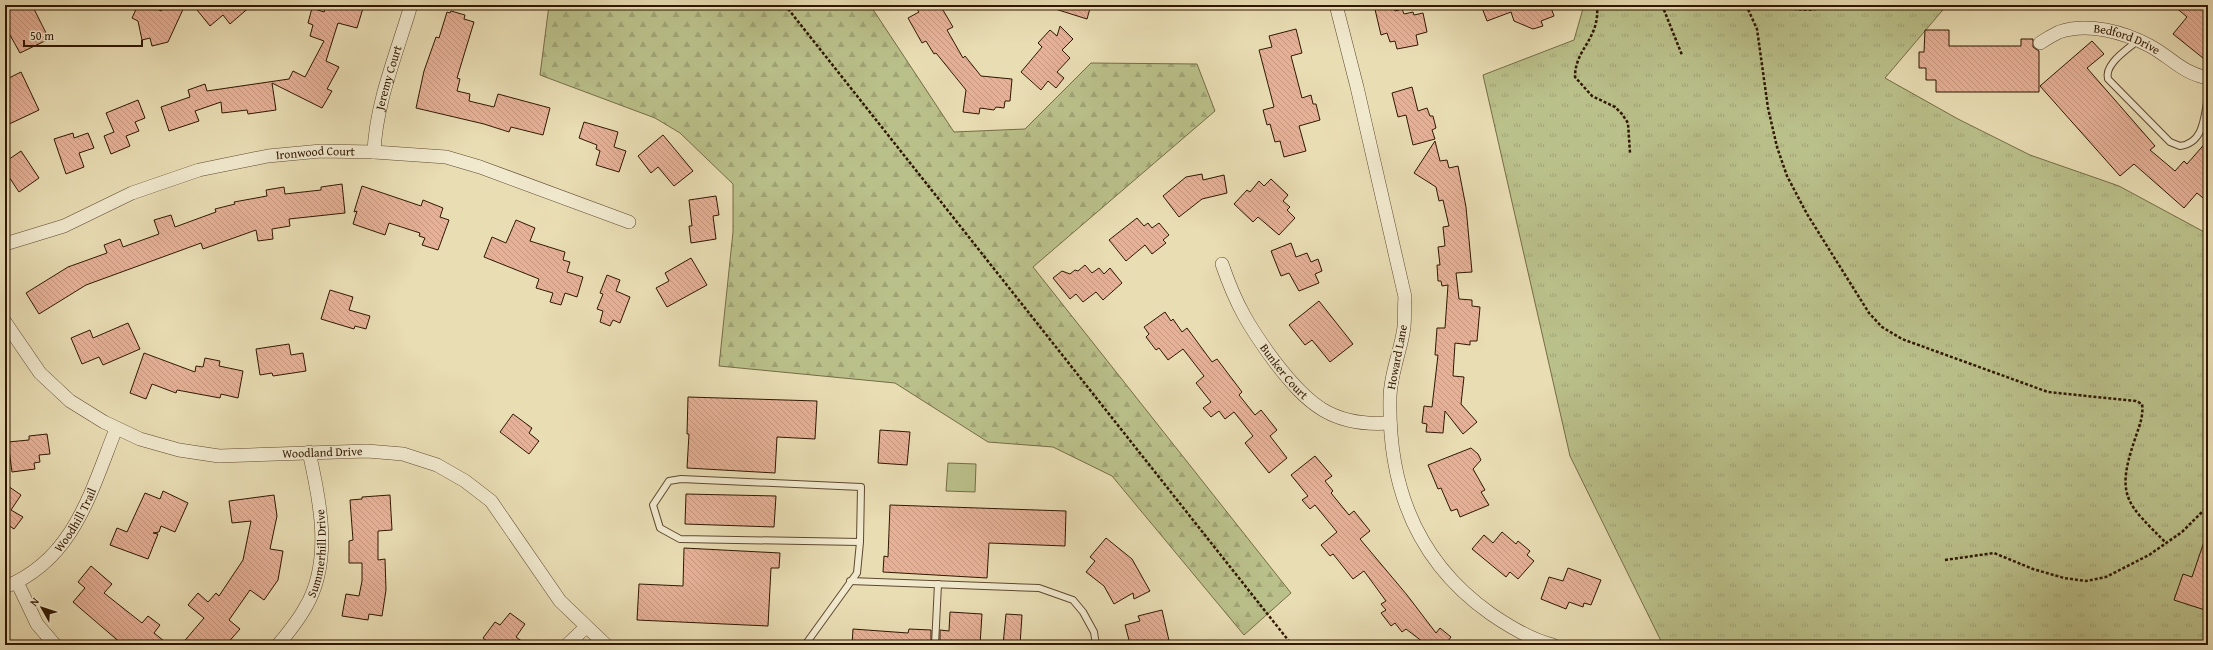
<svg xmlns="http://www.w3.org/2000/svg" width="2213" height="650" font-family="'Gentium Book Plus',serif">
<defs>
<pattern id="grass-tufts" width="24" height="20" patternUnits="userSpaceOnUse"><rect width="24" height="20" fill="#bac08a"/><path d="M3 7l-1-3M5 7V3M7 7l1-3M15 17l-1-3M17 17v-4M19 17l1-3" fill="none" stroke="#a0a475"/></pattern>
<pattern id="forest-firs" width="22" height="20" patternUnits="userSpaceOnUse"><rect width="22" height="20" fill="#bac08a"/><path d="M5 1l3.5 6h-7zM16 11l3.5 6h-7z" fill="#a0a475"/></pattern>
<pattern id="building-back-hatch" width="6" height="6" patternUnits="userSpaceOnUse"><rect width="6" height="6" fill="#e7b197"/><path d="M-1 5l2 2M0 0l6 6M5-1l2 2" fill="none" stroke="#c69880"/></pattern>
</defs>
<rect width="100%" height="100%" fill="#e9ddb4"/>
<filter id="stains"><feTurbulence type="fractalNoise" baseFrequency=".005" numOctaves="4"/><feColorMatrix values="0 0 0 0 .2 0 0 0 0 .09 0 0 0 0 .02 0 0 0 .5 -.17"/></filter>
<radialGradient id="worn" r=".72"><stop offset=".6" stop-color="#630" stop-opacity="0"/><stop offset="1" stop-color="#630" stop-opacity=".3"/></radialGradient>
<polygon fill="url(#grass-tufts)" stroke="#756c46" points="1584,5 1947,5 1885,78 1958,119 2030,155 2119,186 2208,234 2208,645 1663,645 1570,456 1483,75 1574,40"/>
<polygon fill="url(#forest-firs)" stroke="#756c46" points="549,5 870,5 954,132 1025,129 1091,63 1197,64 1215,111 1033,267 1291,593 1244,635 1112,476 1053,447 988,442 895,383 719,366 733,232 733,184 680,133 655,118 540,75"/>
<polygon fill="#bac08a" stroke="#756c46" points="948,463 976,464 975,492 946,491"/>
<g fill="url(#building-back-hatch)" stroke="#301701">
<polygon points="19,5 32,5 49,39 20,53 10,35 5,37 5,12"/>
<polygon points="138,5 149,5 161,11 164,5 185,5 168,42 152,46 150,38 142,40 138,21 132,18"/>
<polygon points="193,5 252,5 230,24 223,15 210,26"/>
<polygon points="327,5 364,5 357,28 338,23 326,61 339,67 327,89 332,91 322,108 272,83 276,110 248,114 247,110 222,113 221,102 195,111 199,121 169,131 161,107 190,97 188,90 205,84 207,91 289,79 293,71 305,77 324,41 310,36 313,25 308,23 312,8 324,12"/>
<polygon points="914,5 940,5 953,27 947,30 963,58 965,56 981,76 1012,79 1010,101 1005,101 1004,108 996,107 994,110 980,108 979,114 963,112 966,90 936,53 934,54 926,41 922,43 908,18 919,12"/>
<polygon points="1053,5 1091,5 1087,19 1052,8"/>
<polygon points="1374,5 1393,5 1395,11 1402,9 1404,14 1413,12 1414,15 1423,13 1427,32 1416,35 1418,45 1397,49 1395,41 1390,42 1387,33 1381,35"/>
<polygon points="1481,5 1550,5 1554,16 1541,21 1543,26 1533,29 1514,21 1511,12 1487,21"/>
<polygon points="2173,5 2208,5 2208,62 2173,34 2187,17"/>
<polygon points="451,11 465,15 464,19 474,22 457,78 460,79 457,91 470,94 469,101 494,107 498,94 550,108 543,135 511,127 509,132 484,124 416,108 424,71 436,37 439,38 447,12 450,13"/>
<polygon points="1060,26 1073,39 1062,50 1070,58 1057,72 1064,78 1056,88 1048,81 1041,90 1021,72 1042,47 1038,43 1050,30 1057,36"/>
<polygon points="1296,29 1302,53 1291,56 1302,98 1311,95 1313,104 1316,104 1320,120 1299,126 1306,151 1284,157 1280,141 1275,142 1270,124 1267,125 1263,110 1274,107 1259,50 1272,47 1269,36"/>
<polygon points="1925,30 1949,30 1949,46 2021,46 2021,39 2033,39 2033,47 2039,51 2039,92 1936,92 1936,80 1926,80 1926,68 1919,68 1919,52 1924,52"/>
<polygon points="2092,41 2104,54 2087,68 2155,146 2150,150 2175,171 2184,161 2187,164 2208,140 2208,202 2197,193 2184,208 2134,164 2120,176 2040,86"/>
<polygon points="21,72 39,110 5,126 5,80"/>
<polygon points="1412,87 1418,111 1427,108 1430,116 1433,116 1436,128 1432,130 1435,139 1413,145 1406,115 1398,117 1392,93"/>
<polygon points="138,100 145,118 135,122 139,131 126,136 130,146 111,154 104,136 114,132 106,113"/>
<polygon points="584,122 618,132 614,147 626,151 619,172 596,165 600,151 596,149 597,145 579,138"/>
<polygon points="73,133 74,138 88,133 94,148 79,153 84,167 66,174 54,139"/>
<polygon points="663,135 693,171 674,186 658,167 651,173 638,156"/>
<polygon points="1435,141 1440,161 1447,160 1449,168 1458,166 1466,207 1472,272 1456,273 1459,299 1472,300 1472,306 1480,307 1477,341 1470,341 1470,345 1455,343 1453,376 1464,377 1461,404 1477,422 1463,434 1445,411 1443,433 1426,432 1427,424 1422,423 1424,406 1432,407 1438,355 1435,355 1437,328 1445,328 1448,285 1442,286 1441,281 1438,281 1437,265 1440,265 1438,247 1445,246 1443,227 1449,226 1443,200 1439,201 1436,187 1414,173"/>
<polygon points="21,151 39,178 19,192 5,171 5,162"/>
<polygon points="1202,174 1203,180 1224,175 1227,193 1202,199 1179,217 1163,196 1186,177"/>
<polygon points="1271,179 1288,195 1283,201 1290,207 1287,210 1295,218 1279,235 1258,217 1253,222 1234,204 1247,190 1250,192 1259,181 1264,186"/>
<polygon points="342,184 345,213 289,219 290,226 272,229 273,239 258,241 256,230 203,249 201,243 86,285 39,314 26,293 68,267 107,253 104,245 120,239 123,247 159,234 154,220 171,215 175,227 216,212 215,209 235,204 234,202 267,196 266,190 284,187 285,194 321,190 321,187"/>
<polygon points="362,186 421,206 423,200 443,208 440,217 449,220 438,250 422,245 425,238 419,236 420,233 389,223 385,235 353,224 357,211 354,212"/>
<polygon points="716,196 719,215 713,216 716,239 691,243 689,226 692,226 689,200"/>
<polygon points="1137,218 1144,226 1148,223 1152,228 1159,223 1169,235 1163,240 1166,243 1152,254 1145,245 1126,261 1109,240"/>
<polygon points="516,220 535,228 530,241 565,252 563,260 570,262 567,272 583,277 577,297 565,293 561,305 550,302 553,293 536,288 539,279 484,257 492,237 506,243"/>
<polygon points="1291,243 1296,257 1307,253 1311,262 1318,259 1322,271 1315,274 1319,283 1299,291 1289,273 1281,276 1271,251"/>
<polygon points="691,258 707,285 667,307 656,288 669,281 665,273"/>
<polygon points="1085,265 1092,273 1099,268 1104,274 1110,268 1122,283 1103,300 1096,292 1083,302 1076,294 1070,299 1053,278 1062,271 1070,274 1075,270 1078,271"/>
<polygon points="607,275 620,280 616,291 630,297 620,323 613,320 610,326 600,322 603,311 597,309 603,294 600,293"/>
<polygon points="330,290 353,297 349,310 370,316 366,329 355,326 354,329 321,319"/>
<polygon points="1319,301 1353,344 1330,362 1312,340 1305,345 1289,325"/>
<polygon points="1165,312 1171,321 1173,319 1182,332 1187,328 1212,362 1217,359 1242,392 1239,395 1255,415 1261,410 1277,430 1270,436 1287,458 1269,473 1245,443 1253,436 1234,412 1225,419 1219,411 1211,417 1203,408 1211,402 1196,383 1204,376 1183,349 1168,360 1159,348 1156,350 1146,337 1149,334 1144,327"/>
<polygon points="128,323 140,349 103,365 99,357 82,364 71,338 90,330 93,338"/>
<polygon points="289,344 291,355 303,353 306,371 273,376 272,373 260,375 256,349"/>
<polygon points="144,353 195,372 196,366 203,367 205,358 220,361 219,366 243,371 238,398 221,394 220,398 177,390 176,393 152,384 146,399 130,393"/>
<polygon points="688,397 817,401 815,439 777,437 775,473 687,468 689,434 687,434"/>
<polygon points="513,414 532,428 529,433 539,441 529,454 500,432"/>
<polygon points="880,430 910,432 907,465 878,463"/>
<polygon points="47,434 50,454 39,455 40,462 34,463 35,469 12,472 8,442 29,440 29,436"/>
<polygon points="1471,448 1478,454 1481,460 1473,469 1485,490 1481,492 1489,505 1460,517 1457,509 1451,511 1441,488 1438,489 1428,465"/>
<polygon points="1315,456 1332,476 1325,481 1333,491 1331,493 1349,515 1354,511 1370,531 1360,539 1407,595 1436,633 1440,628 1451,637 1445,645 1427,645 1406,629 1402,632 1395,623 1391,626 1381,613 1386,610 1381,604 1386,601 1364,571 1353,579 1333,554 1330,556 1321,545 1337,532 1315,505 1310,509 1302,500 1308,496 1291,475"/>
<polygon points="5,484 21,495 11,510 23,517 14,529 5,523"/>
<polygon points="163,491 188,503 175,532 161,526 159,532 153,533 158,534 148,559 110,545 117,528 127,532 145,493 160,499"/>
<polygon points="686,494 776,496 774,527 685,524"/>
<polygon points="274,495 277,516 270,549 283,551 278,580 264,600 250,590 229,620 240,629 226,645 181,645 204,618 188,605 198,593 208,602 216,593 219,596 243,560 251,521 232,523 229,501"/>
<polygon points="390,495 392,530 378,531 378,560 385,559 386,590 382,616 369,614 368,620 342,616 346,594 359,596 362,581 362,563 349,563 349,541 353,540 350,500 362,499 362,497"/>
<polygon points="890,505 1066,511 1065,546 989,543 987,578 883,572 884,556 888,557"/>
<polygon points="1502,532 1516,544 1518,541 1530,551 1527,555 1534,561 1518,579 1510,572 1506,577 1472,549 1484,535 1493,543"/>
<polygon points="2206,536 2208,536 2208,611 2174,600 2183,574 2192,577"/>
<polygon points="1106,538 1132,559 1150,591 1134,599 1133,593 1114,604 1104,586 1086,572 1095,561 1090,557"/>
<polygon points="684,548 780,553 779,568 771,568 768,626 637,620 639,584 683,586"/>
<polygon points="91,566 112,584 104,593 142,623 148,616 160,625 154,633 169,645 123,645 73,602 85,588 78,582"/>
<polygon points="1568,568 1601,580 1591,605 1584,603 1583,607 1569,602 1566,609 1541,599 1549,577 1563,581"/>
<polygon points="1162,610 1170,645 1146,645 1145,640 1130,644 1125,625 1140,621 1138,616"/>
<polygon points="950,612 982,614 980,645 940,645 940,630 949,631"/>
<polygon points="510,613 525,624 516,637 527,645 492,645 483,638 495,622 500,625"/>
<polygon points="1006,614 1022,615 1020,645 1003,645"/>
<polygon points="853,629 908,633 909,629 931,630 931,645 852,645"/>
</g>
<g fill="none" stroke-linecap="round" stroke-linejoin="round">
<g stroke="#5e482e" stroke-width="8">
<g id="lane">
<path d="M 2137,41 C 2127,50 2104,64 2108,79 L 2170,142 L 2180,146 C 2204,143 2204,117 2208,97"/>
<polyline points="850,581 1039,588 1073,600 1083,612 1094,632 1096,645"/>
<polyline points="805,645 857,573 860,542 861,487 681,479 669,481 653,505 660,528 680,539 860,542"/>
<polyline points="935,645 938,584"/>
</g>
</g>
<g stroke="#5e482e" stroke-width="14">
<g id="street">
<path d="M 1336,5 L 1357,87 L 1405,297 C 1404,307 1405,317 1404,327 C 1401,351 1390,374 1390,398 C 1388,487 1417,562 1491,614 C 1510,627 1531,640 1553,645"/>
<path id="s1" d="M 2040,43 C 2046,39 2053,35 2059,32 C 2088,22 2124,32 2150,46 C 2172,58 2182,73 2208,78"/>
<path id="s2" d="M 374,152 C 376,102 397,53 411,5"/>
<path id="s3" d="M 5,244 L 64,226 L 132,193 L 199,170 L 268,156 L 321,151 L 374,152 L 446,157 L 480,167 L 629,222"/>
<path id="s4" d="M 1222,264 C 1236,305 1249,327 1275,362 C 1308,405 1333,427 1390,423"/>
<path id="s5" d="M 5,322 L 40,373 L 70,401 L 104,422 L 140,439 L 179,450 L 219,456 L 367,451 L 403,454 L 437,465 L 465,481 L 491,501 L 560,601 L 606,645"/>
<polyline points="17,582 37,624 55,645"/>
<path id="s6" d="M 5,587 C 74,560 91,491 116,429"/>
<path id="s7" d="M 278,645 C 288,633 298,621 305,608 C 333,562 320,500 309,452"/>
<polyline points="567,645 586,627"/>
</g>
</g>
<g stroke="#301701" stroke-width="2.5" stroke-dasharray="3 2" stroke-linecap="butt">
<polyline points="785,5 1292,645"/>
<path d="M 1597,5 C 1600,40 1575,48 1575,77 L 1592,96 L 1615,107 L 1622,114 L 1628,123 L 1630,153"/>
<polyline points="1662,5 1682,55"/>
<path d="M 1746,5 L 1757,29 L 1768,108 L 1777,147 L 1787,176 L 1807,214 L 1869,313 L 1882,327 L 1902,339 L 2048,392 L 2136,401 L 2142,404 C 2144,417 2138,429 2134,442 C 2115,498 2129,505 2166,543"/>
<path d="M 1774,5 C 1789,8 1811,14 1826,5"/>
<polyline points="1945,560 1994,553 2033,569 2064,578 2086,581 2106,577 2149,555 2182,532 2208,506"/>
</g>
<use href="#lane" stroke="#f1e9ce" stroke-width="6"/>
<use href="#street" stroke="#f1e9ce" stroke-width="13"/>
</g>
<g text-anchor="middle" stroke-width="3.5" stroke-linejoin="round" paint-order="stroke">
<g font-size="12" fill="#301701" stroke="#f1e9ce">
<text dy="4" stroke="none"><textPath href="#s1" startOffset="92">Bedford Drive</textPath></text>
<text dy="4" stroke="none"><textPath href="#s2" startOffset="76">Jeremy Court</textPath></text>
<text dy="4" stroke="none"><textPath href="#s3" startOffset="326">Ironwood Court</textPath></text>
<text transform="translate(1397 357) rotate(-79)" y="4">Howard Lane</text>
<text dy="4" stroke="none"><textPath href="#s4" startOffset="125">Bunker Court</textPath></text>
<text dy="4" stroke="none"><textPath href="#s5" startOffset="367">Woodland Drive</textPath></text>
<text dy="4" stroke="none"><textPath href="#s6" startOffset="100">Woodhill Trail</textPath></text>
<text dy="4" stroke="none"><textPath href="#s7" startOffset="103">Summerhill Drive</textPath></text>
</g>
</g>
<rect width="2213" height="650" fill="none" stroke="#e9ddb4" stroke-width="20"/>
<rect x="6" y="6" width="2201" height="638" fill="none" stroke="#301701" stroke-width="2"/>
<rect x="10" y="10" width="2193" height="630" fill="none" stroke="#301701"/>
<g transform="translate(42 608) rotate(309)" stroke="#f1e9ce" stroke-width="3" paint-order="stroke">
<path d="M0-3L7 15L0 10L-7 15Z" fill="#301701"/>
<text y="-6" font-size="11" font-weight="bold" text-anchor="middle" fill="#301701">N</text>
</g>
<path d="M24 40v6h118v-6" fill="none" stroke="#301701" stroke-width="2"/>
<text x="30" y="40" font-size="12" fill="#301701" stroke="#f1e9ce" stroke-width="3" paint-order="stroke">50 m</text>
<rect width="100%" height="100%" filter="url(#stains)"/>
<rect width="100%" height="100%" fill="url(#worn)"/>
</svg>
